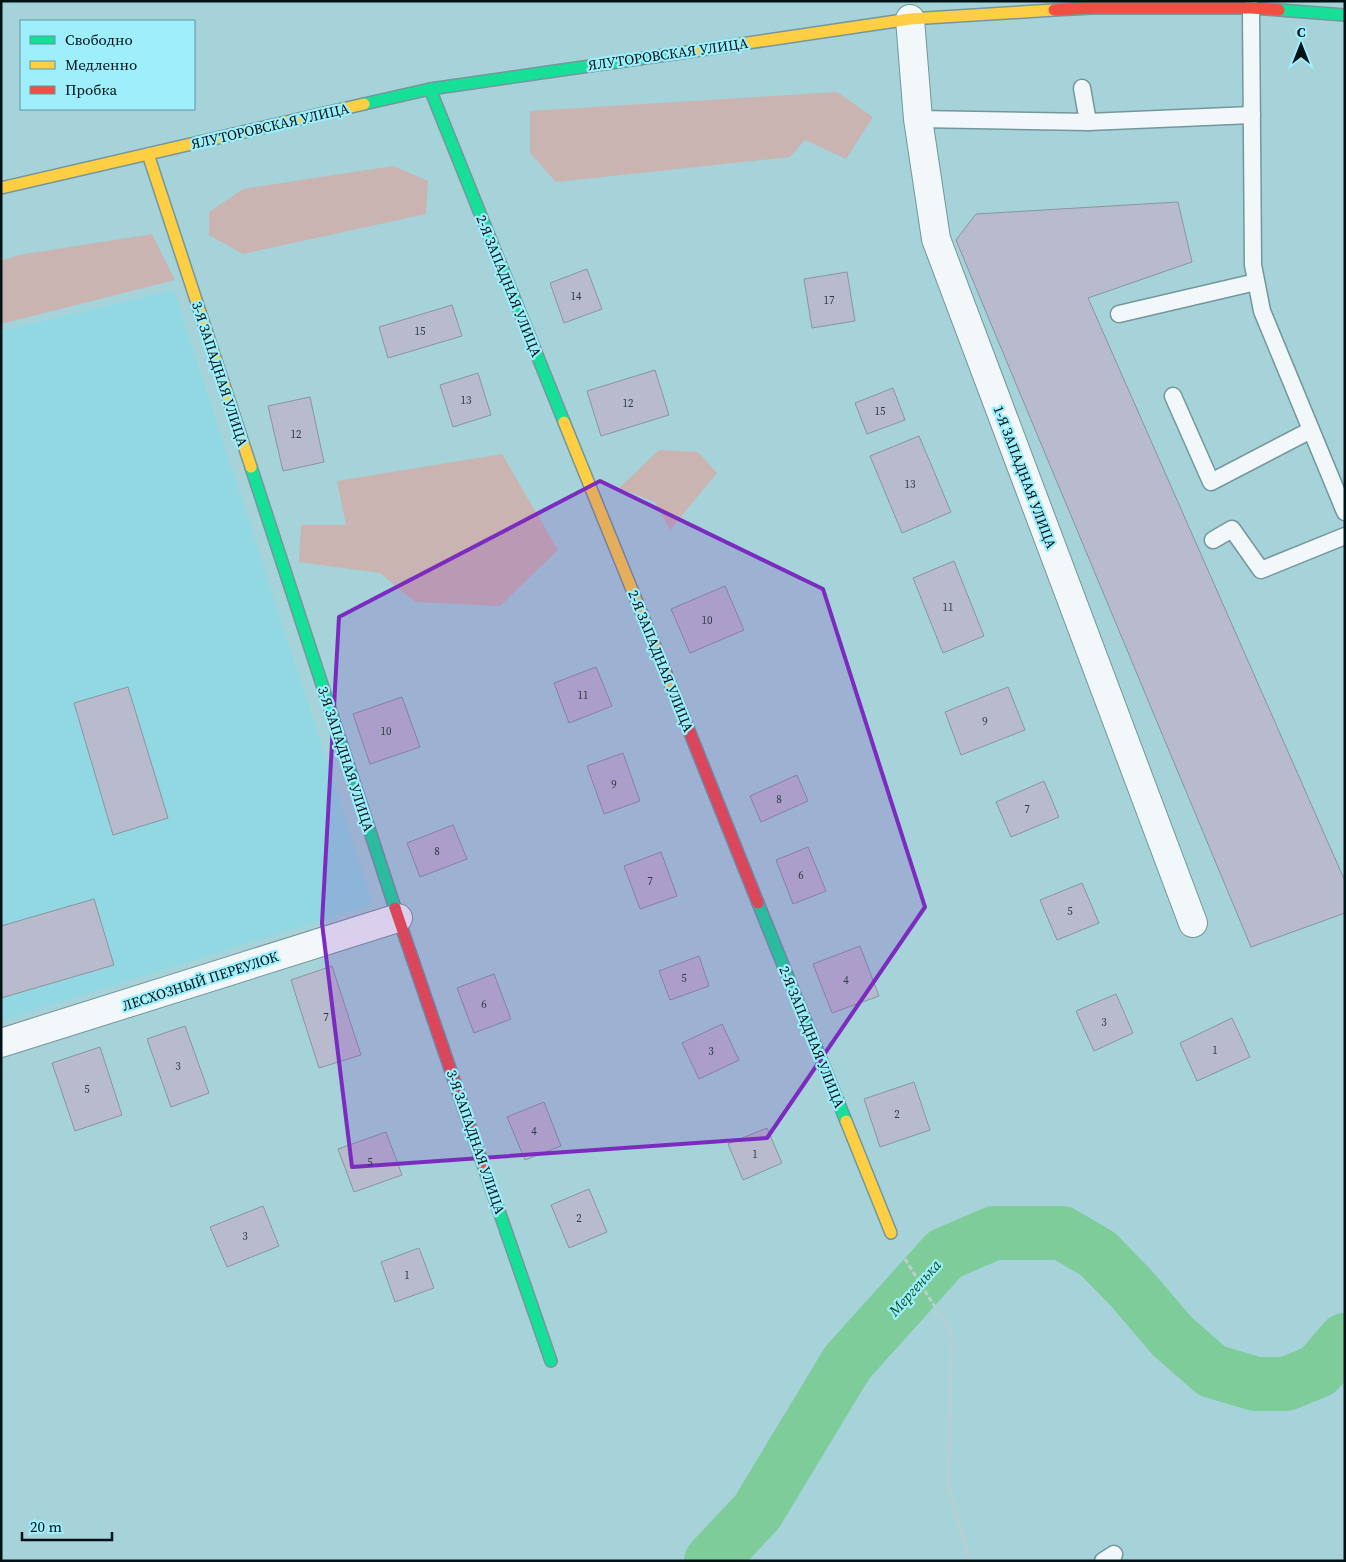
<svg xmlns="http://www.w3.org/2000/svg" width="1346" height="1562" font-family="'Source Serif 4',serif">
<rect width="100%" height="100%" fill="#a6d2d9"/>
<polygon fill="#91d8e2" points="174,290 373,904 1,1021 1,331"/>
<g fill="#c9b4b2">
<polygon points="837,92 873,117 846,159 805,140 790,157 556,182 530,153 530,111"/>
<polygon points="393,166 428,181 426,214 243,254 209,235 209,212 243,189"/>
<polygon points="152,234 175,280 1,324 1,261 19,255"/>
<polygon points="659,450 698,452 717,473 670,530 655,502 619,488"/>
<polygon points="502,454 558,550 500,606 415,602 380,573 299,562 301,525 346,525 337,481"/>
</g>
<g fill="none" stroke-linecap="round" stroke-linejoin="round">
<polyline stroke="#7ecc99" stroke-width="54" points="711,1561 757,1512 847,1363 945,1254 994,1233 1062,1233 1098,1254 1132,1289 1172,1336 1212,1371 1256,1384 1286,1384 1318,1371 1345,1340"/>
</g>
<g fill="#b7bbcd" stroke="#8995a0">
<polygon points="1178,202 1192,262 1088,298 1345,881 1345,913 1251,947 956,240 976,214"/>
<polygon points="587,269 602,309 564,323 550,283"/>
<polygon points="847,272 855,321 812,328 804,279"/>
<polygon points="452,305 462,336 388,358 379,327"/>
<polygon points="655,370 669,415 601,436 587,391"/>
<polygon points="478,373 491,415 453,427 440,385"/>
<polygon points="893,388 905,420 867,434 855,403"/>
<polygon points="310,397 324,462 283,471 268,406"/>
<polygon points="919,436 951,512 902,533 870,456"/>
<polygon points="954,561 984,636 943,653 913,578"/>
<polygon points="725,586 744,630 690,653 671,609"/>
<polygon points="596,667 612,706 569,723 554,683"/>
<polygon points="128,687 168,818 113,835 74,703"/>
<polygon points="1008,687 1025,730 961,755 945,712"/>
<polygon points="402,697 420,747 370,764 353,714"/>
<polygon points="623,753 640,801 604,814 587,766"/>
<polygon points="797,775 808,801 761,822 750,796"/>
<polygon points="1044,781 1059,817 1011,837 996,802"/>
<polygon points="453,825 467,859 420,877 407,843"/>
<polygon points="808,847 826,891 793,904 776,860"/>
<polygon points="661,852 677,896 640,909 624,866"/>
<polygon points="1082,883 1099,923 1057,940 1040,900"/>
<polygon points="94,899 114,965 1,998 1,926"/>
<polygon points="860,946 879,996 832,1013 813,964"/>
<polygon points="699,956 709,986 670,1000 659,971"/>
<polygon points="332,966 361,1055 319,1068 291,980"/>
<polygon points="494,974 511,1019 474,1033 457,988"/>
<polygon points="1116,994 1133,1033 1094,1051 1076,1011"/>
<polygon points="1232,1018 1250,1057 1197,1081 1180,1043"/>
<polygon points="722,1024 739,1060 699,1079 682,1043"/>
<polygon points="185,1026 209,1093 171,1107 147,1039"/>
<polygon points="100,1047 122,1115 75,1131 52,1063"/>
<polygon points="914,1082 930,1130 880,1147 864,1099"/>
<polygon points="544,1102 561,1146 525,1160 507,1117"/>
<polygon points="767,1128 782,1163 743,1180 728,1144"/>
<polygon points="386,1132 402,1175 354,1192 338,1149"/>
<polygon points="589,1189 607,1232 569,1248 551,1205"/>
<polygon points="263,1206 279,1246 227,1267 210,1227"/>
<polygon points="419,1248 434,1288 395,1302 381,1262"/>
</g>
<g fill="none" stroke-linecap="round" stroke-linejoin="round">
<g stroke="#73979c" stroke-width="19">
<g id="lane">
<polyline points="1251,8 1253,265 1262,311 1345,512"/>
<polyline points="1082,88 1088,122"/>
<polyline points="918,119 1088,122 1252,115"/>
<polyline points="1119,314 1256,282"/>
<polyline points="1173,396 1211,482 1311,430"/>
<polyline points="1213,540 1232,529 1261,570 1345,536"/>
<polyline points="1103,1561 1114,1554 1112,1561"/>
</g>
</g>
<g stroke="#73979c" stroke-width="30">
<g id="street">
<polyline points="910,19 918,119 936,239 1193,923"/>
<polyline points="1,1043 398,918"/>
</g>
</g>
<g stroke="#73979c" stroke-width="14">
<g id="fast">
<polyline points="1279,10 1345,15"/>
<polyline points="430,89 564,422"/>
<polyline points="364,104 430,89 673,54"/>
<polyline points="251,467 395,908"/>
<polyline points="758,903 846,1121"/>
<polyline points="490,1185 551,1361"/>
</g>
</g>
<g stroke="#73979c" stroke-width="14">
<g id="slow">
<polyline points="673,54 910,19 1054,10"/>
<polyline points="148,154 251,467"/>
<polyline points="1,188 364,104"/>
<polyline points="564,422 684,718"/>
<polyline points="846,1121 891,1233"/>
</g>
</g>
<g stroke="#73979c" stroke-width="14">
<g id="jam">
<polyline points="1054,10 1091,8 1251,8 1279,10"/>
<polyline points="684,718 758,903"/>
<polyline points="395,908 490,1185"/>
</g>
</g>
<polyline stroke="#bfccce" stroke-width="3" stroke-dasharray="5 2.5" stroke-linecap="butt" points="905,1259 952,1334 948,1486 970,1561"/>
<use href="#lane" stroke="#f2f8f9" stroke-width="16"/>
<use href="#street" stroke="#f2f8f9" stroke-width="28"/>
<use href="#fast" stroke="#16e098" stroke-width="11"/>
<use href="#slow" stroke="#ffcf43" stroke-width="11"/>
<use href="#jam" stroke="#f24e42" stroke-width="11"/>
</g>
<path fill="#7b2cbf" fill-opacity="0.2" stroke="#7b2cbf" stroke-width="4" stroke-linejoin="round" d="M 600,481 L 823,589 L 925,907 L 767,1138 L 352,1167 L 322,923 L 339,617 Z"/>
<g text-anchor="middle" stroke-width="4.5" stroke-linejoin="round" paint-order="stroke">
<g font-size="11" fill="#2e3c43">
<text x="576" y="300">14</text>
<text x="829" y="304">17</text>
<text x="420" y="335">15</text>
<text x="466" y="404">13</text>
<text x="628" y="407">12</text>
<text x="880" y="415">15</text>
<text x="296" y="438">12</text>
<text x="910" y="488">13</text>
<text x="948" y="611">11</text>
<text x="707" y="624">10</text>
<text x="583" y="699">11</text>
<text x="985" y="725">9</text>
<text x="386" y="735">10</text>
<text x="614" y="788">9</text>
<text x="779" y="803">8</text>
<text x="1027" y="813">7</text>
<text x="437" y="855">8</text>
<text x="801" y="879">6</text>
<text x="650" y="885">7</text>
<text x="1070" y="915">5</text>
<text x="684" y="982">5</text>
<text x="846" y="984">4</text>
<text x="484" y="1008">6</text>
<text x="326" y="1021">7</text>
<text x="1104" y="1026">3</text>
<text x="1215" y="1054">1</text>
<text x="711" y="1055">3</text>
<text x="178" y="1070">3</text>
<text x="87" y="1093">5</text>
<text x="897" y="1118">2</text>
<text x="534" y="1135">4</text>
<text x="755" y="1158">1</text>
<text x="370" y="1166">5</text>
<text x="579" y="1222">2</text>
<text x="245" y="1240">3</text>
<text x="407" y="1279">1</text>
</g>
<g font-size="14" fill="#001215" stroke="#9eeefb">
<text transform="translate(668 54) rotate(-8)" y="5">ЯЛУТОРОВСКАЯ УЛИЦА</text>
<text transform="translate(270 126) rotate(-13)" y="5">ЯЛУТОРОВСКАЯ УЛИЦА</text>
<text transform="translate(509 286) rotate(68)" y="5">2-Я ЗАПАДНАЯ УЛИЦА</text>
<text transform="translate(220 374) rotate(72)" y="5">3-Я ЗАПАДНАЯ УЛИЦА</text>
<text transform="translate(1025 477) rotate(69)" y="5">1-Я ЗАПАДНАЯ УЛИЦА</text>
<text transform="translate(661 661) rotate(68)" y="5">2-Я ЗАПАДНАЯ УЛИЦА</text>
<text transform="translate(346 759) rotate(72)" y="5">3-Я ЗАПАДНАЯ УЛИЦА</text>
<text transform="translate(200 981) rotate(-18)" y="5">ЛЕСХОЗНЫЙ ПЕРЕУЛОК</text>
<text transform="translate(812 1037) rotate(68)" y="5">2-Я ЗАПАДНАЯ УЛИЦА</text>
<text transform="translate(476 1142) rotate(71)" y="5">3-Я ЗАПАДНАЯ УЛИЦА</text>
</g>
<g font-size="15" font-style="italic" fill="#084e1e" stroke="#9eeefb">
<text transform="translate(915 1288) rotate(-48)" y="5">Мергенька</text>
</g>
</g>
<rect width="1346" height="1562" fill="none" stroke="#001215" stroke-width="5"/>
<rect x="20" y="20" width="175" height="90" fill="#9eeefb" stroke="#5f969f"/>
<rect x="30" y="36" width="25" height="8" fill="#16e098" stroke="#5f969f"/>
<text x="65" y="45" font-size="15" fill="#001215">Свободно</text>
<rect x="30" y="61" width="25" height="8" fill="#ffcf43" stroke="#5f969f"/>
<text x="65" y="70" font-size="15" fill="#001215">Медленно</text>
<rect x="30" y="86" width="25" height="8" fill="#f24e42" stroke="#5f969f"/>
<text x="65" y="95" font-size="15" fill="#001215">Пробка</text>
<g transform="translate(1301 45)" stroke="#9eeefb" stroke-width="4" paint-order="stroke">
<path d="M0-4L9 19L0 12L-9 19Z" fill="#001215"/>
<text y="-8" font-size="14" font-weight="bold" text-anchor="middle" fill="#001215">С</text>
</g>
<path d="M22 1532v8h90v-8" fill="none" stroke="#001215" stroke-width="2.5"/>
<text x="30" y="1532" font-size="15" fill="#001215" stroke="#9eeefb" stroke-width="4" paint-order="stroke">20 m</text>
</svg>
